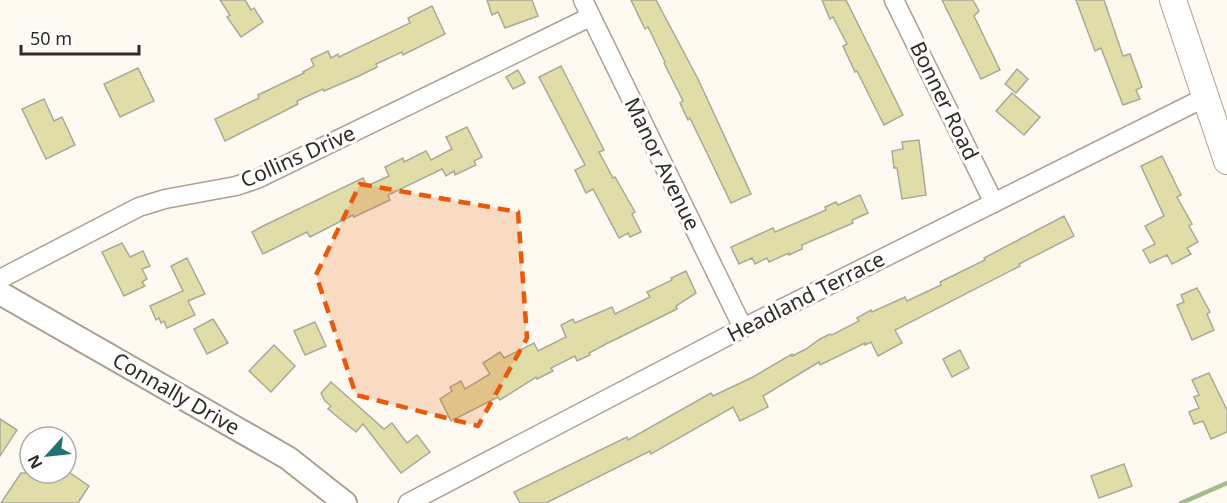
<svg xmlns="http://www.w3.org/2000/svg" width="1227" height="503" font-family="'Noto Sans',sans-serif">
<rect width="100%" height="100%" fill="#fefaf2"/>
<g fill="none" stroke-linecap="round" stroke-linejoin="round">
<polyline stroke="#a4bb8d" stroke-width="4.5" points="1181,503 1227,483"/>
</g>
<g fill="#e0dda9" stroke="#aaa995" stroke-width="1.5">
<polygon points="220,0 245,0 251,10 254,8 263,22 241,37 227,17 230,15"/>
<polygon points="487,0 532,0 538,16 505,28 498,12 492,15"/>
<polygon points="631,0 656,0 698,79 751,194 731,203 690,118 688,120 680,103 683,101 664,63 665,62 648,27 645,29"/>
<polygon points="822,0 846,0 903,115 884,125 857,71 855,72 843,46 847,44 833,17 830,19"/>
<polygon points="942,0 973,0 979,11 974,16 1000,70 981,79"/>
<polygon points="1076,0 1104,0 1123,56 1130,54 1142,87 1136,90 1140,99 1123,105 1101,48 1095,51"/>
<polygon points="432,6 445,34 403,55 402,52 376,64 377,67 359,76 324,91 323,89 297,101 298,104 225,141 215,119 259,98 258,95 304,73 303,72 314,66 311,59 328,51 331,58 338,54 339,57 410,23 408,18"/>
<polygon points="561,66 604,150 599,152 613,178 615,177 635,212 632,214 641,232 630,237 628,233 619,238 593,189 586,193 575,170 585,165 539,77"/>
<polygon points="138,68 154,101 120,117 104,84"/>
<polygon points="1017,69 1028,79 1016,93 1005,84"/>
<polygon points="518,70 525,83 513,89 506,77"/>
<polygon points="1012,93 1040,117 1024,135 996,111"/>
<polygon points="44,99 54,121 62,117 75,145 46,159 22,109"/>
<polygon points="467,127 482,157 474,161 476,165 455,175 454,171 446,176 442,169 388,195 390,200 354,217 353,215 310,237 307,232 263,254 252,232 263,226 363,178 367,186 389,176 385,167 403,158 404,162 426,151 431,160 452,149 446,137"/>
<polygon points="919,140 926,195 902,199 897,168 894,168 892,151 903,149 902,142"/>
<polygon points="1162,156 1181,195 1177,197 1192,224 1189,226 1198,242 1187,248 1191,254 1172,264 1167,255 1150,263 1143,250 1155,244 1145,226 1164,216 1141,166"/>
<polygon points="860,195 868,213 852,220 853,223 802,245 802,249 789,255 789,253 769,262 767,258 755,264 752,258 739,264 731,247 773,228 775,232 826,210 825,207 836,202 838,205"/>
<polygon points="1064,216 1074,236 1019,264 1020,266 895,330 902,343 878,356 871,342 865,345 865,343 820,365 819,362 763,396 768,407 740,421 733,407 651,454 650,451 546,503 520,503 514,492 627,437 628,440 711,393 713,396 753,377 792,354 792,356 806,349 820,339 830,334 832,335 859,321 857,318 871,310 872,312 905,297 907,301 941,285 940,282 985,260 984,258"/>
<polygon points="122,243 130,257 143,251 150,266 142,269 147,279 142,282 145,286 124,296 102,252"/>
<polygon points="187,258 205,294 188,301 195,315 167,328 164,321 161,323 159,318 156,320 150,306 183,291 171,266"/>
<polygon points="686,271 696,293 676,306 677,309 606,344 589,353 590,355 577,361 575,356 551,368 553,371 537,379 536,377 500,400 498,397 451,421 440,399 452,391 450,387 461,381 465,389 490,374 483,363 500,352 504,358 534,343 538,351 566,337 561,325 573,319 575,323 612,307 615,314 650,297 647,292 672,280 671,278"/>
<polygon points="1197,288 1210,312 1207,314 1214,330 1192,340 1177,305 1184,302 1181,295"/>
<polygon points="213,319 228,343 207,354 194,329"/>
<polygon points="315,322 326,346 305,355 294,331"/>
<polygon points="274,345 295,366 271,392 249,371"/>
<polygon points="960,350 969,368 952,377 943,359"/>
<polygon points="1209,373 1227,410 1227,432 1211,439 1203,421 1194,424 1189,412 1199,408 1194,397 1199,395 1192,380"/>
<polygon points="331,382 384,429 392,423 407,443 417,435 430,452 401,473 363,424 356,432 328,409 331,406 325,401 321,393"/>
<polygon points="0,419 17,430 0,456"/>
<polygon points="1124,464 1132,486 1099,498 1091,476"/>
<polygon points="21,473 70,473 89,486 78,503 1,503"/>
</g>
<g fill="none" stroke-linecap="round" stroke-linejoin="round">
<g stroke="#aca18f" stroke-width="21">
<g id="minor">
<polyline points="583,0 743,328"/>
<polyline points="894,0 994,203"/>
<polyline points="0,279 139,207 165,199 236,186 257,179 590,17"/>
<polyline points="408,503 743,328 1206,97"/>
</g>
</g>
<g stroke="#aca18f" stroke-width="26">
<polyline id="tertiary" points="0,293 288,458 345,503"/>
</g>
<g stroke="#aca18f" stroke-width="28">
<polyline id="secondary" points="1173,0 1227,161"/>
</g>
<use href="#minor" stroke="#fff" stroke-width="18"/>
<use href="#tertiary" stroke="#fff" stroke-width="22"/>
<use href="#secondary" stroke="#fff" stroke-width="26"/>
</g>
<path fill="#e8590c" fill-opacity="0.2" stroke="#e8590c" stroke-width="4.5" stroke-dasharray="12 8" stroke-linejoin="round" d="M 360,184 L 518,212 L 527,338 L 478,426 L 356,395 L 316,275 Z"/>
<g text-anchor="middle" stroke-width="6" stroke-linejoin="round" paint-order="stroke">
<g font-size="21" fill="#302c25" stroke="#fff">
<text transform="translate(944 101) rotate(64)" y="7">Bonner Road</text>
<text transform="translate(298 157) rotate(-24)" y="7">Collins Drive</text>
<text transform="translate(662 164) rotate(64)" y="7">Manor Avenue</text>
<text transform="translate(806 297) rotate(-27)" y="7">Headland Terrace</text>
<text transform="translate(176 394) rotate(30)" y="7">Connally Drive</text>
</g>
</g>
<g transform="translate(48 455) rotate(243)"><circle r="28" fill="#ffffff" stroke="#acaba8" stroke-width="1.5"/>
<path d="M0-4.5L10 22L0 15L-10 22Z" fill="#257075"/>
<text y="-9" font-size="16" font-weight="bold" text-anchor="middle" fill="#302c25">N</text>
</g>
<path d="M21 45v9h118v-9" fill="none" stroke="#302c25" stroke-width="3"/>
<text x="30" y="45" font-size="18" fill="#302c25" stroke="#ffffff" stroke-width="4.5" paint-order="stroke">50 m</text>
</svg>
